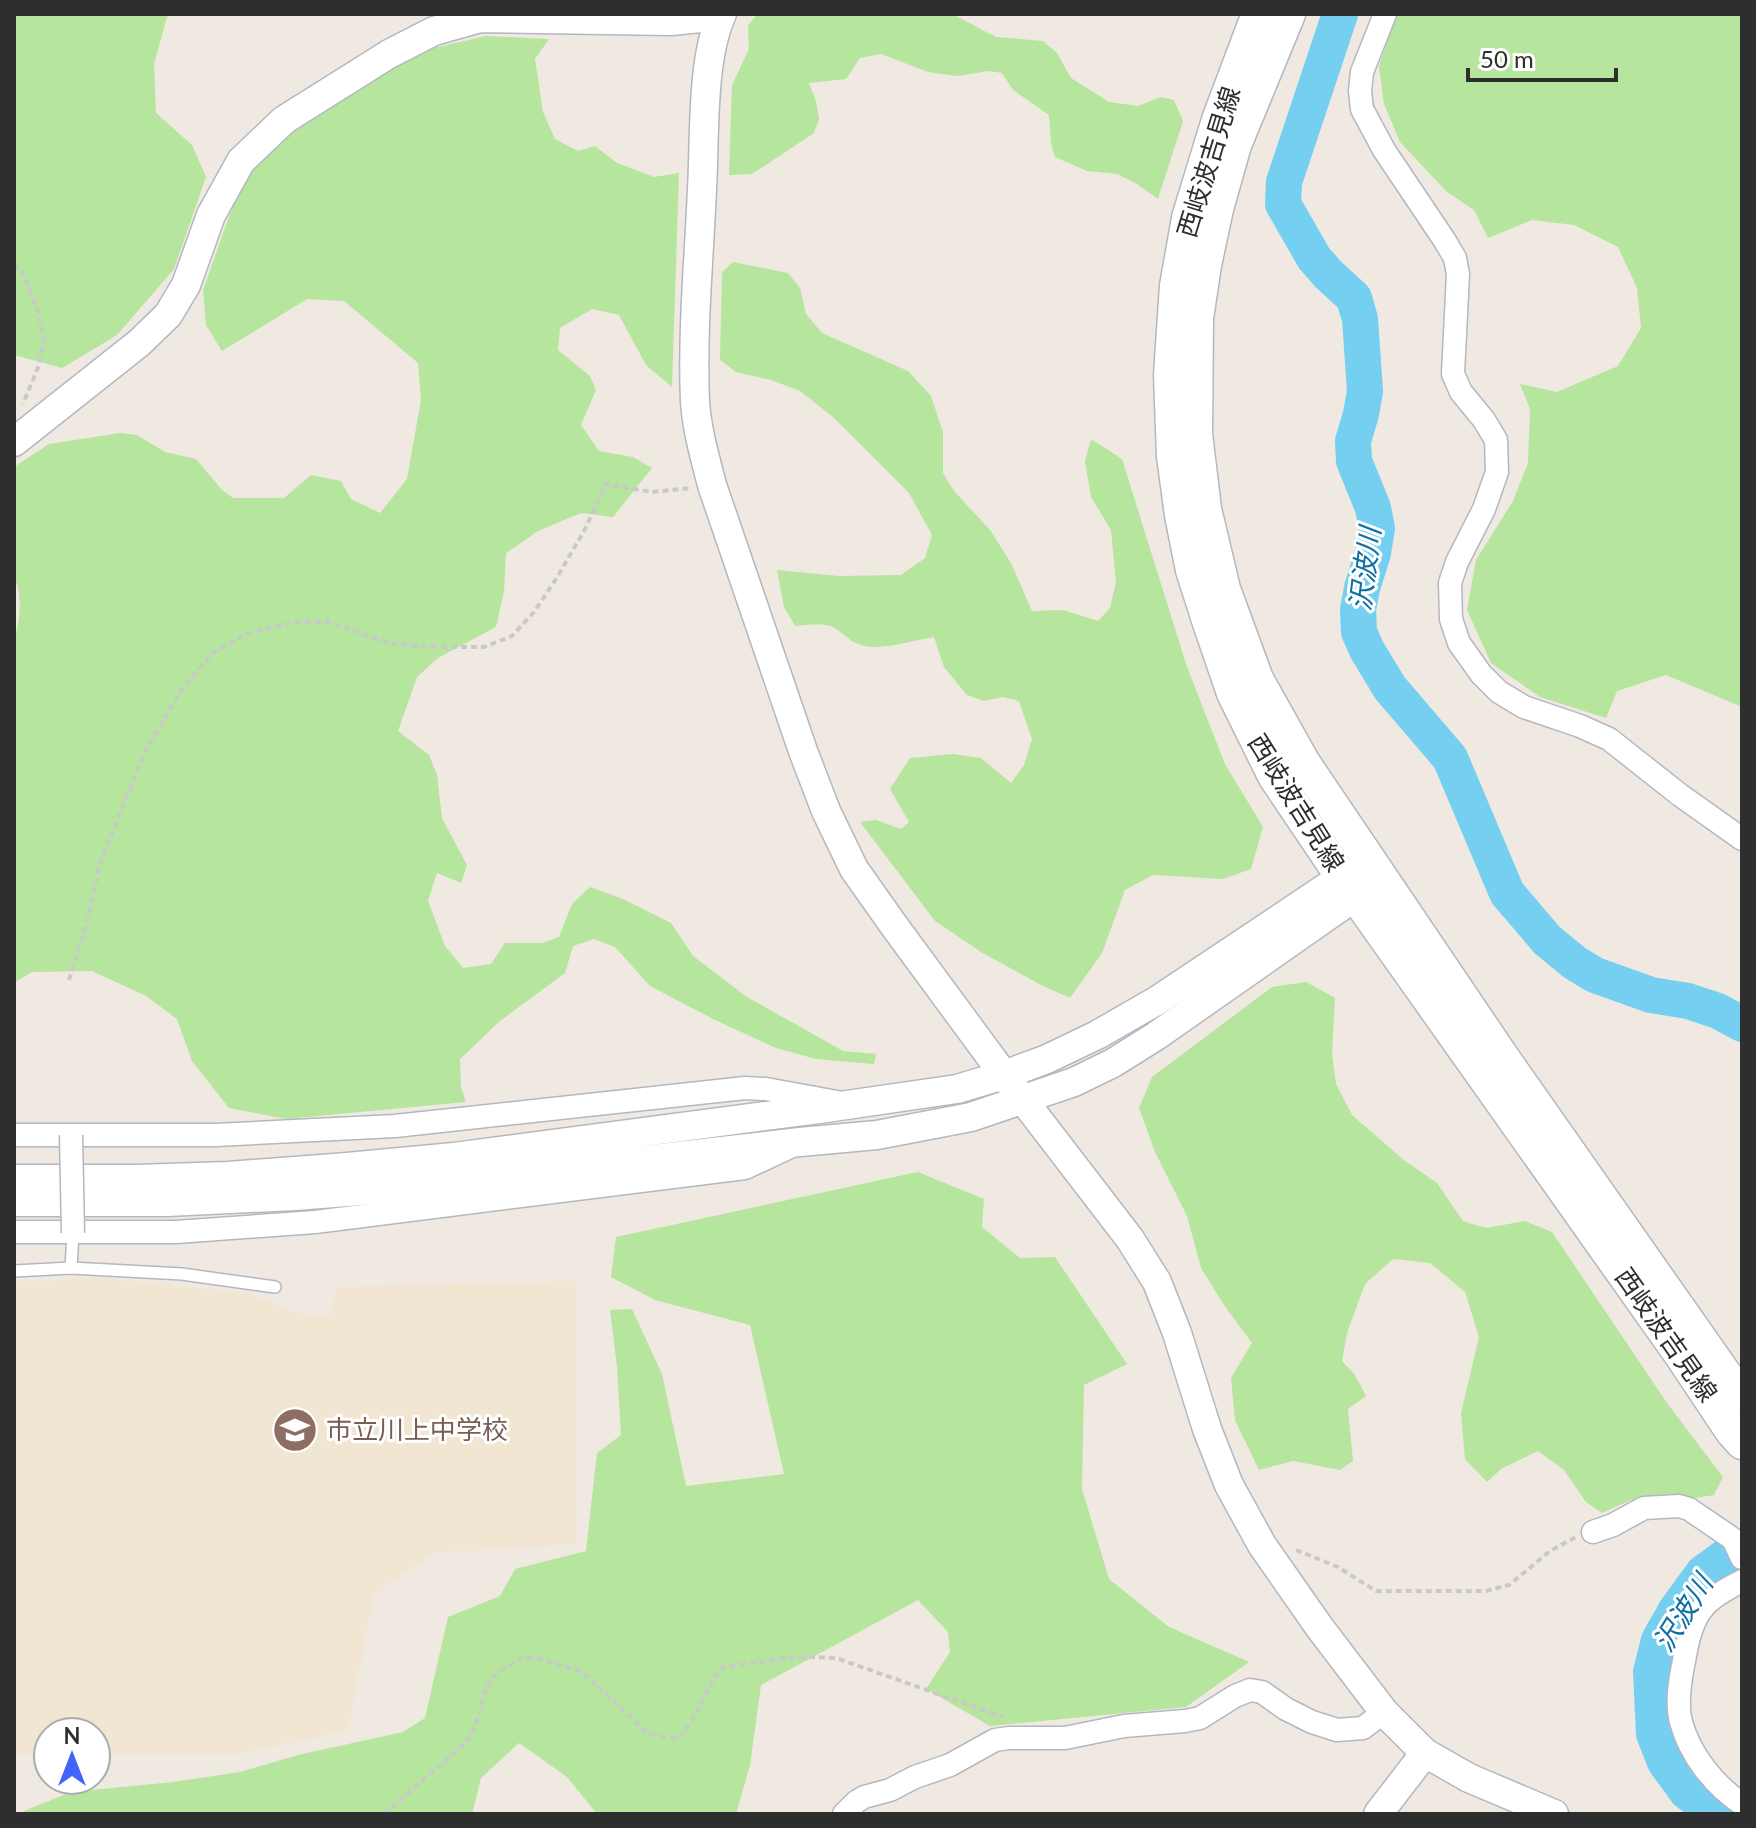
<svg xmlns="http://www.w3.org/2000/svg" width="1756" height="1828" font-family="Lato,'Noto Sans JP',sans-serif">
<rect width="100%" height="100%" fill="#efe9e1"/>
<polygon fill="#f0e6d1" points="99,1278 247,1293 304,1315 333,1315 335,1287 577,1281 576,1544 434,1553 374,1594 348,1731 236,1754 96,1754 96,1732 48,1732 48,1754 14,1754 14,1282"/>
<g fill="#b6e59e">
<polygon points="14,14 178,14 167,17 154,64 156,113 192,145 206,177 174,269 117,335 62,368 14,355"/>
<polygon points="757,14 952,14 996,37 1043,41 1057,53 1071,78 1109,102 1138,106 1161,97 1174,100 1183,121 1158,199 1137,184 1117,174 1087,171 1055,157 1051,143 1049,115 1013,90 1002,73 989,71 957,76 928,72 881,54 860,58 846,79 809,83 816,101 819,119 814,133 752,174 729,175 732,85 749,49 748,26"/>
<polygon points="1396,14 1742,14 1742,707 1666,675 1617,691 1606,718 1540,697 1491,663 1467,610 1476,560 1513,501 1528,463 1530,409 1520,384 1557,392 1618,366 1641,328 1637,288 1618,247 1574,225 1532,220 1488,238 1474,210 1447,192 1400,142 1384,104 1379,66"/>
<path d="M 486,36 L 549,39 L 535,59 L 543,112 L 555,139 L 578,151 L 595,146 L 617,163 L 654,177 L 679,173 L 672,387 L 646,365 L 619,315 L 592,309 L 560,328 L 558,350 L 590,376 L 596,390 L 581,425 L 599,451 L 633,457 L 652,468 L 613,517 L 581,513 L 538,531 L 506,553 L 504,591 L 496,627 L 438,658 L 417,677 L 398,731 L 429,755 L 437,775 L 442,818 L 467,865 L 461,883 L 437,873 L 428,901 L 445,946 L 463,968 L 491,964 L 505,943 L 542,943 L 559,937 L 572,904 L 590,887 L 623,899 L 671,923 L 693,956 L 747,997 L 843,1051 L 876,1054 L 874,1064 L 816,1059 L 776,1048 L 713,1019 L 650,986 L 615,947 L 594,939 L 573,946 L 565,973 L 500,1021 L 460,1059 L 461,1087 L 466,1102 L 286,1119 L 229,1108 L 192,1061 L 177,1019 L 146,996 L 92,971 L 32,972 L 14,983 L 14,637 C 21,625 22,589 14,578 L 14,467 L 49,444 L 120,433 L 137,435 L 165,452 L 196,459 L 222,490 L 233,498 L 284,498 L 311,475 L 341,481 L 351,499 L 380,513 L 407,479 L 421,400 L 418,363 L 344,301 L 307,299 L 222,351 L 206,325 L 203,290 L 243,177 L 303,123 L 420,51 Z"/>
<path d="M 733,262 L 788,273 L 800,288 L 806,314 L 822,333 L 908,371 L 931,396 L 943,432 L 943,473 L 954,491 L 990,530 L 1011,563 L 1032,611 L 1063,610 L 1098,621 L 1110,608 L 1116,582 L 1111,530 L 1091,497 L 1085,461 L 1091,439 L 1122,459 L 1187,667 L 1225,764 L 1263,827 L 1251,869 L 1223,879 L 1153,875 L 1125,890 L 1102,953 L 1070,998 L 1041,985 L 981,952 L 935,921 L 860,822 L 876,820 L 901,829 L 909,822 L 890,789 L 910,758 L 953,754 L 981,758 L 1011,783 L 1024,765 L 1032,739 L 1019,701 L 1003,697 L 984,701 L 967,695 L 944,667 L 934,637 C 915,640 883,650 865,646 C 851,644 844,633 833,627 C 821,622 808,625 795,626 L 784,607 L 777,570 L 839,576 L 901,575 L 925,558 L 932,535 L 909,493 L 833,417 L 800,391 L 771,380 L 736,372 L 720,360 L 722,272 Z"/>
<polygon points="1306,982 1335,998 1332,1054 1336,1084 1352,1115 1405,1161 1437,1183 1463,1221 1486,1228 1525,1221 1552,1232 1667,1403 1723,1477 1714,1495 1689,1499 1631,1500 1602,1513 1586,1502 1564,1470 1538,1451 1501,1469 1487,1482 1465,1459 1461,1413 1479,1337 1465,1292 1430,1263 1393,1259 1365,1284 1347,1333 1342,1361 1355,1375 1366,1396 1348,1409 1353,1461 1340,1470 1293,1461 1259,1470 1235,1420 1231,1378 1252,1343 1226,1308 1201,1268 1187,1216 1155,1152 1139,1108 1152,1077 1272,987"/>
<polygon points="918,1172 984,1199 982,1227 1020,1258 1055,1257 1127,1364 1084,1385 1082,1489 1109,1579 1169,1627 1249,1662 1186,1707 990,1726 926,1689 950,1652 948,1632 918,1600 761,1685 750,1765 736,1814 597,1814 567,1777 519,1743 481,1778 472,1814 24,1814 24,1811 71,1792 173,1782 240,1772 298,1755 403,1732 425,1718 448,1617 500,1596 515,1569 586,1551 597,1453 621,1435 617,1367 610,1310 632,1309 662,1374 686,1486 784,1474 750,1325 655,1300 611,1277 616,1237"/>
</g>
<g fill="none" stroke-linecap="round" stroke-linejoin="round">
<g stroke="#75cff0" stroke-width="36">
<polyline points="1340,14 1284,182 1283,204 1314,258 1328,274 1354,298 1360,319 1365,391 1361,414 1353,441 1354,461 1373,508 1377,528 1373,553 1362,588 1358,610 1359,632 1367,650 1390,688 1450,758 1507,893 1547,940 1575,963 1595,975 1651,995 1688,1001 1718,1011 1742,1024"/>
<polyline points="1716,1814 1687,1792 1665,1762 1654,1734 1651,1672 1659,1640 1676,1610 1703,1573 1729,1554 1742,1548"/>
</g>
<g stroke="#b4b7c1" stroke-width="14">
<g id="service">
<polyline points="71,1268 73,1233"/>
<polyline points="14,1271 71,1268 182,1274 275,1287"/>
</g>
</g>
<g stroke="#b4b7c1" stroke-width="25">
<g id="minor">
<polyline points="1385,14 1362,72 1360,91 1362,109 1384,150 1445,241 1455,258 1458,274 1453,374 1461,392 1484,420 1496,440 1497,472 1484,509 1457,562 1450,583 1451,619 1459,643 1481,674 1499,692 1524,707 1580,726 1609,739 1680,795 1742,839"/>
<polyline points="14,1135 216,1135 395,1126 745,1088 766,1089 837,1102"/>
<polyline points="14,1232 176,1232 315,1222 745,1168 788,1148"/>
<polyline points="1593,1532 1613,1525 1644,1508 1679,1506 1689,1509 1733,1539 1742,1558"/>
<path d="M 1742,1581 C 1730,1587 1710,1598 1702,1609 C 1691,1623 1687,1644 1684,1661 C 1680,1680 1676,1703 1681,1722 C 1690,1755 1714,1785 1742,1804"/>
<polyline points="844,1814 856,1802 864,1797 890,1790 915,1777 950,1765 995,1740 1009,1738 1065,1738 1124,1726 1185,1721 1200,1718 1235,1696 1250,1690 1262,1692 1286,1709 1312,1722 1337,1730 1363,1728 1384,1712"/>
</g>
</g>
<g stroke="#b4b7c1" stroke-width="31">
<g id="tertiary">
<path d="M 722,14 C 701,59 705,138 702,189 C 699,259 692,331 695,402 C 697,430 705,458 712,485 L 803,751 L 826,811 L 854,869 L 895,927 L 1004,1075 L 1130,1239 L 1157,1282 L 1177,1333 L 1207,1429 L 1229,1485 L 1262,1545 L 1320,1628 L 1384,1712 L 1425,1753 L 1469,1778 L 1554,1814"/>
<polyline points="14,442 139,343 168,315 186,285 211,215 241,161 284,120 389,54 434,31 480,18 671,21 720,16"/>
<polyline points="14,1179 136,1179 228,1176 347,1167 454,1157 819,1109 957,1089 1004,1075 1047,1059 1097,1035 1158,1000 1342,877 1361,871"/>
<polyline points="14,1202 167,1202 295,1196 399,1188 800,1142 877,1135 971,1117 1074,1082 1113,1063 1156,1036 1356,896 1367,878"/>
<polyline points="1378,1814 1425,1753"/>
</g>
</g>
<g stroke="#b4b7c1" stroke-width="35">
<g id="secondary">
<polyline points="1258,14 1218,120 1188,218 1176,286 1170,375 1173,456 1181,515 1192,570 1208,620 1233,693 1274,776 1342,877 1682,1357 1732,1432 1742,1443"/>
<polyline points="1289,14 1235,145 1217,209 1205,265 1197,318 1196,434 1205,509 1224,589 1257,679 1304,763 1502,1056 1742,1398"/>
</g>
</g>
<g stroke="#c9c9c9" stroke-width="4" stroke-dasharray="6 4" stroke-linecap="butt">
<polyline points="14,264 24,275 39,315 44,340 39,365 23,404"/>
<polyline points="69,980 87,923 99,866 144,754 181,690 213,653 246,634 299,621 329,622 389,643 431,647 484,647 512,636 534,612 556,579 584,531 606,484 652,492 691,488"/>
<polyline points="1296,1550 1338,1567 1376,1591 1486,1591 1509,1585 1550,1551 1576,1537"/>
<path d="M 384,1814 L 460,1748 L 470,1737 L 480,1713 L 483,1696 L 491,1679 L 501,1670 L 524,1657 L 537,1658 L 581,1671 L 649,1734 L 677,1739 C 701,1716 703,1689 723,1667 C 762,1662 799,1653 839,1659 L 1003,1717"/>
</g>
<use href="#service" stroke="#fff" stroke-width="11"/>
<use href="#minor" stroke="#fff" stroke-width="22"/>
<use href="#tertiary" stroke="#fff" stroke-width="28"/>
<use href="#secondary" stroke="#fff" stroke-width="32"/>
<g stroke="#b4b7c1" stroke-width="25" stroke-linecap="butt">
<polyline id="minor-bridge" points="71,1135 73,1233"/>
</g>
<use href="#minor-bridge" stroke="#fff" stroke-width="22"/>
</g>
<defs>
<g id="school-disc" transform="scale(2.3)"><circle r="9.5" fill="#8d6e63" stroke="#fff"/><path d="M0-5L7-2L0 1L-7-2ZM-4 1L0 2.5L4 1V4Q0 6-4 4Z" fill="#fff"/></g>
</defs>
<g fill-rule="evenodd">
<use href="#school-disc" x="295" y="1430"/>
</g>
<g text-anchor="middle" stroke-width="6" stroke-linejoin="round" paint-order="stroke">
<g font-size="26" fill="#2e2e2e" stroke="#fff">
<text transform="translate(1209 162) rotate(-73)" y="9">西岐波吉見線</text>
<text transform="translate(1296 803) rotate(58)" y="9">西岐波吉見線</text>
<text transform="translate(1666 1335) rotate(55)" y="9">西岐波吉見線</text>
</g>
<g font-size="26" fill="#785e54" stroke="#fff" text-anchor="start">
<text x="326" y="1439">市立川上中学校</text>
</g>
<g font-size="28" font-style="italic" fill="#0d6fa3" stroke="#fff">
<text transform="translate(1365 569) rotate(-83)" y="10">沢波川</text>
<text transform="translate(1683 1613) rotate(-58)" y="10">沢波川</text>
</g>
</g>
<rect width="1756" height="1828" fill="none" stroke="#2e2e2e" stroke-width="32"/>
<g transform="translate(72 1756)"><circle r="38" fill="#ffffff" stroke="#ababab" stroke-width="2"/>
<path d="M0-6L14 30L0 20L-14 30Z" fill="#4264fb"/>
<text y="-12" font-size="22" font-weight="bold" text-anchor="middle" fill="#2e2e2e">N</text>
</g>
<path d="M1468 68v12h148v-12" fill="none" stroke="#2e2e2e" stroke-width="4"/>
<text x="1480" y="68" font-size="24" fill="#2e2e2e" stroke="#ffffff" stroke-width="6" paint-order="stroke">50 m</text>
</svg>
